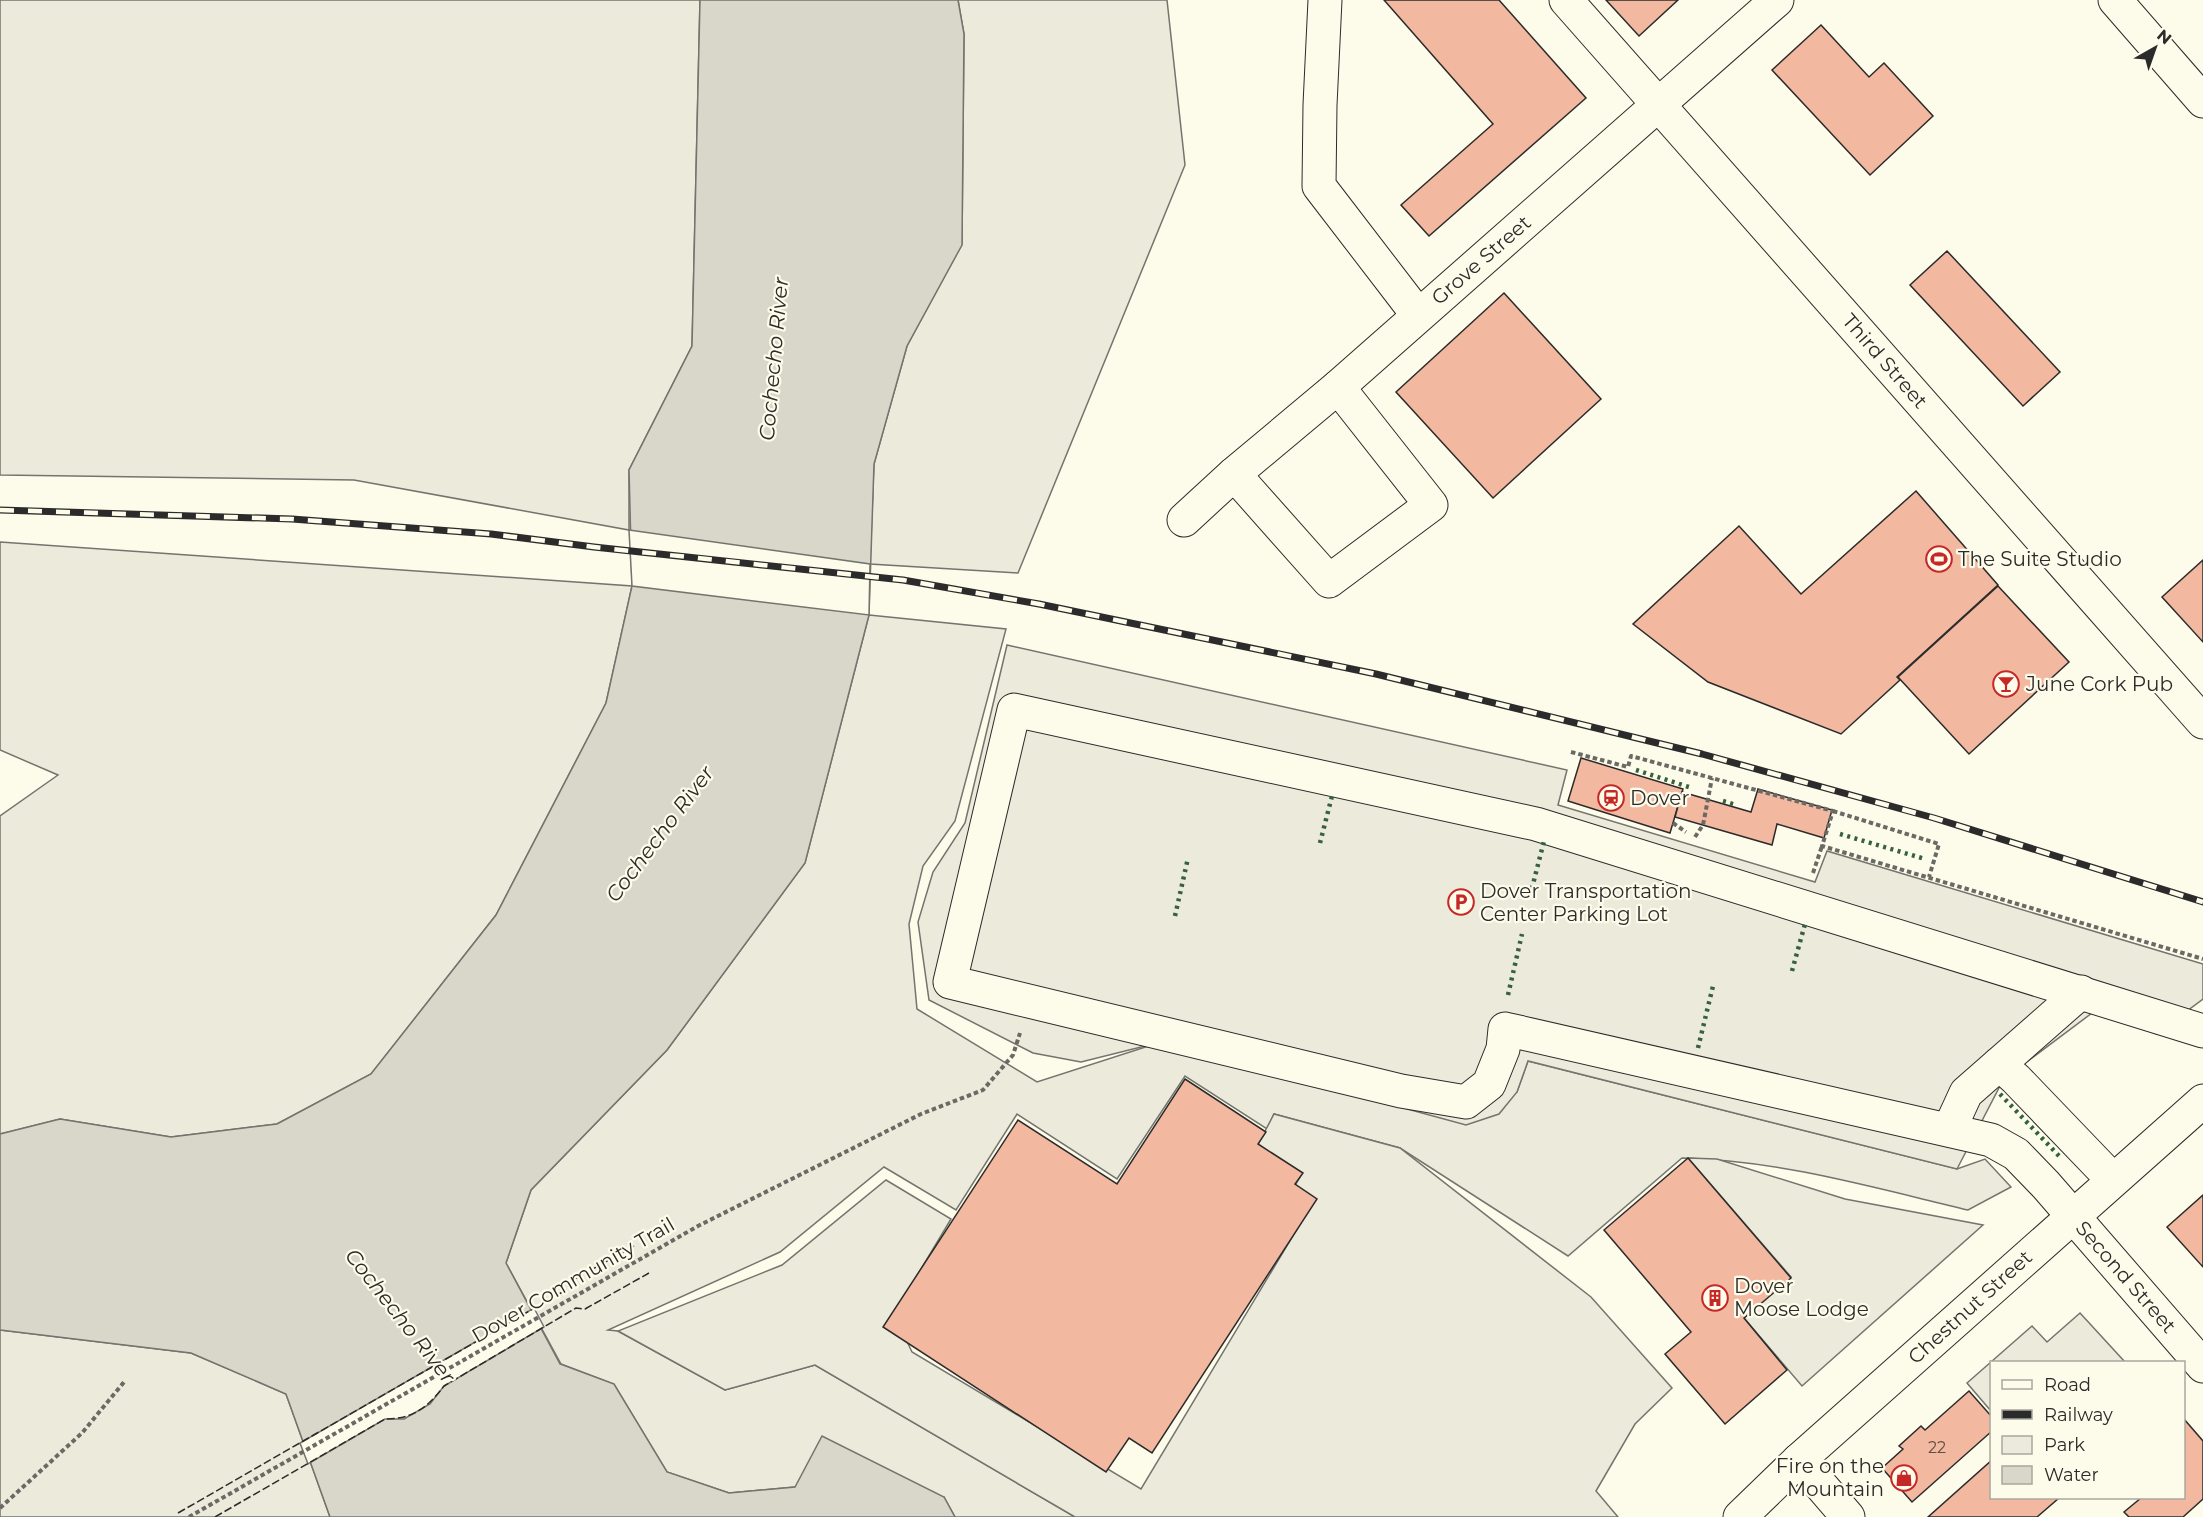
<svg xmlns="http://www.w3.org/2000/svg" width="2203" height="1517" font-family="Montserrat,sans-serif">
<rect width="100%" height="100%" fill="#fdfbea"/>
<g fill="#ecebdb" stroke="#74746e" stroke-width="1.5">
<polygon points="0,0 700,0 692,346 629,470 629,530 354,480 0,475"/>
<polygon points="958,0 1167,0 1185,165 1018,573 870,564 874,464 907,346 962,244 964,34"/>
<polygon points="0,542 632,586 606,703 496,915 371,1074 277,1124 171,1137 60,1119 0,1134 0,816 58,775 0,750"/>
<path d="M 869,615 L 1006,629 L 955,821 L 923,866 L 909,924 L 917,1009 L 1037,1082 L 1161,1042 L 1517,1092 L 1528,1061 L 1957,1169 L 1985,1159 L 2011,1187 L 1968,1210 C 1875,1188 1778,1160 1682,1158 L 1568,1256 L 1400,1148 L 1274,1114 L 1267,1129 L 1185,1076 L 1117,1179 L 1017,1114 L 956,1210 L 884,1167 L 780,1252 L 608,1330 L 618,1331 L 725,1390 L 815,1365 L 1075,1517 L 955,1517 L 944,1497 L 795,1487 L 729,1493 L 667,1472 L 614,1384 L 561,1364 L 506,1263 L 531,1190 L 667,1050 L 805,863 Z"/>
<polygon points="0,1330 191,1353 286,1394 330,1517 0,1517"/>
</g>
<g fill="#eceadb" stroke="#74746e" stroke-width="1.5">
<polygon points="1007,645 1567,770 1558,805 1815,882 1827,851 2203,964 2203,999 2156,1034 2100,1007 2020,1067 2000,1086 1957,1169 1528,1061 1517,1092 1499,1114 1466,1125 1161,1042 1081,1062 1033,1053 929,1000 918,922 933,872 965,823"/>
<polygon points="1274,1114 1400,1148 1591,1297 1672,1388 1635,1424 1596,1491 1618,1517 1075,1517 815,1365 725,1390 618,1331 782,1265 886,1180 951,1219 894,1314 912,1352 1141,1489 1312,1204 1292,1191 1300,1177 1255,1150"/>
<polygon points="1688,1158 1717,1159 1845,1199 1983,1225 1802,1386 1744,1318 1791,1277"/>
<polygon points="2080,1313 2125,1362 1992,1362 1991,1411 1967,1383 2032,1326 2047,1342"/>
</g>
<polygon fill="#d8d7c9" stroke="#74746e" stroke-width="1.5" points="700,0 958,0 964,34 962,245 907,346 874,464 869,615 805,863 667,1050 531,1190 506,1263 560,1364 614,1384 667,1472 729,1493 795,1487 822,1436 944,1497 955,1517 330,1517 286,1394 191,1353 0,1330 0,1134 60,1119 171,1137 277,1124 371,1074 496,915 606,703 632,586 629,470 692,346"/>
<g fill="#fdfbea" stroke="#74746e" stroke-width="1.5">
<polygon points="629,530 870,564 869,615 632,586"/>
<polygon points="534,1308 544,1327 444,1386 430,1404 404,1419 385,1419 308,1464 300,1443"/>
</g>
<g fill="#f2b8a0" stroke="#2b2b2b" stroke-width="1.5">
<polygon points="1384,0 1499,0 1586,98 1429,236 1401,205 1493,124"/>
<polygon points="1606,0 1678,0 1639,36"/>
<polygon points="1821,25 1869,77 1884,63 1933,116 1870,175 1772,70"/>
<polygon points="1947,251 2060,372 2023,406 1910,285"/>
<polygon points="1504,293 1601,399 1493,498 1396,392"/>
<polygon points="1916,491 1998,585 1897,677 1900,680 1841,734 1708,682 1633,624 1739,526 1801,594"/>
<polygon points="2203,560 2203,642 2162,597"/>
<polygon points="1998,586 2069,662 1969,754 1898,677"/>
<polygon points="1581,758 1683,789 1670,833 1568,801"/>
<polygon points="1758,789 1832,810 1824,838 1777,824 1772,845 1675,817 1682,792 1751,812"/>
<polygon points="1185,1079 1266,1132 1258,1144 1303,1173 1295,1184 1317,1199 1152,1453 1129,1438 1106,1472 883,1327 1018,1120 1117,1184"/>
<polygon points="1688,1158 1791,1278 1744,1318 1787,1370 1725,1424 1665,1354 1691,1332 1604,1230"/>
<polygon points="2203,1195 2203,1267 2167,1227"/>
<polygon points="1969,1391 1992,1417 1992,1431 1912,1502 1882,1468 1903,1449 1899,1446 1921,1426 1925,1430"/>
<polygon points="2184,1419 2203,1441 2203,1499 2183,1517 2129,1517 2124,1512 2141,1498 2184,1498"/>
<polygon points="1992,1460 1992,1498 2059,1498 2037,1517 1928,1517"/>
</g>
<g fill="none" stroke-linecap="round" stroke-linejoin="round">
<g stroke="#2b2b2b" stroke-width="35">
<g id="minor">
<polyline points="1325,0 1320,105 1319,186 1418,315"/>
<polyline points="1566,0 2203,722"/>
<polyline points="2115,0 2203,101"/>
<polyline points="1234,474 1329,581 1431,505 1338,387"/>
<polyline points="1184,520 1234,474 1338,387 1777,0"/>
<polyline points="2203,1031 1536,824 1014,710 950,982 1401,1091 1466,1102 1489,1084 1503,1049 1505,1029 1991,1140 2016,1154 2046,1185 2203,1366"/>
<polyline points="1999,1064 2016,1079 2113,1180"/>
<polyline points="1949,1130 1966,1093 2081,992"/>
<polyline points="1799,1460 1848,1517"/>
<polyline points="1740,1517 1799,1460 2203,1101"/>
</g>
</g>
<g stroke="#6a6964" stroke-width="4" stroke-dasharray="4.5 3" stroke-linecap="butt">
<polyline points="1571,752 1628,767 1631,756 1833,811 1822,846 2203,959"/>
<polyline points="1833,811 1939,844 1929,877"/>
<polyline points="1673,823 1686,832"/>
<polyline points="1695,837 1703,825 1712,778"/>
<polyline points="1813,873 1822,846"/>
<polyline points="0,1508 82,1433 124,1382"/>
<polyline points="189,1517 698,1226 921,1114 983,1090 1013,1055 1020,1033"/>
</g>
<use href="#minor" stroke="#fdfbea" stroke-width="33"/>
<g stroke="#2b2b2b" stroke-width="7">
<polyline id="rail" points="0,510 292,519 491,534 594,547 903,580 1039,604 1376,674 1702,754 1934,818 2203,902"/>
</g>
<use href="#rail" stroke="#fdfbea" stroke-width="4.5" stroke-dasharray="14" stroke-linecap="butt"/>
<g stroke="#34623c" stroke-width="4.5" stroke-dasharray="3 4.5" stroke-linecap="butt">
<polyline points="1636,770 1692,788"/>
<polyline points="1723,801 1736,805"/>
<polyline points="1840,834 1925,859"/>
<polyline points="1320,843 1332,796"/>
<polyline points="1530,896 1544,841"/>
<polyline points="1175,916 1188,858"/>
<polyline points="1792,971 1805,924"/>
<polyline points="1508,995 1522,934"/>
<polyline points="1698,1048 1713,986"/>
<polyline points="2000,1094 2060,1157"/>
</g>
<g stroke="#2b2b2b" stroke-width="1.5" stroke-dasharray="8 3" stroke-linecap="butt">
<polyline points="178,1513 566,1290 571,1281 634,1246"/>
<path d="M 215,1517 L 385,1419 C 413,1419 427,1408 444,1386 L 576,1308 L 585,1309 L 649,1273"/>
</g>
</g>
<defs>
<g id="stadium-ring" transform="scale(1.35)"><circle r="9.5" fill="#fdfbea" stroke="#c62828" stroke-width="1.5"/><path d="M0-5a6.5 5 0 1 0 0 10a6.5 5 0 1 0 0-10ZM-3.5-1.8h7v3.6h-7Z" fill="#c62828"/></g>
<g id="bar-ring" transform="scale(1.35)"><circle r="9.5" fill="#fdfbea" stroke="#c62828" stroke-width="1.5"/><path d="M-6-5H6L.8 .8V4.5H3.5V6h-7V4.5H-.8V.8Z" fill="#c62828"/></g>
<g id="station-ring" transform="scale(1.35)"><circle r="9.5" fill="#fdfbea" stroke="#c62828" stroke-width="1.5"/><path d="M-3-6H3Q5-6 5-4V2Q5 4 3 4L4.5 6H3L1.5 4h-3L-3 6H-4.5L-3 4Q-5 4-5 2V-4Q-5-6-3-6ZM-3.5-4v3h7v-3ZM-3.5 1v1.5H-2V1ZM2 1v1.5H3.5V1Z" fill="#c62828"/></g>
<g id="parking-ring" transform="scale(1.35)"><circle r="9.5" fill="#fdfbea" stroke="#c62828" stroke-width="1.5"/><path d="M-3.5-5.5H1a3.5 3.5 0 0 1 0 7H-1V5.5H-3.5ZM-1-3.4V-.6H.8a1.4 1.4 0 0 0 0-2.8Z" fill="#c62828"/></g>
<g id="building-ring" transform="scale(1.35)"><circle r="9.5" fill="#fdfbea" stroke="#c62828" stroke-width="1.5"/><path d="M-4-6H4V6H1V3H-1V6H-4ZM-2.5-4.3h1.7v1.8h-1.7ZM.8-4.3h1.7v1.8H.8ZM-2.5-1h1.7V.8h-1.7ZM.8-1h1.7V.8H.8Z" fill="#c62828"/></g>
<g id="shop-ring" transform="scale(1.35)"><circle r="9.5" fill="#fdfbea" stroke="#c62828" stroke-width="1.5"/><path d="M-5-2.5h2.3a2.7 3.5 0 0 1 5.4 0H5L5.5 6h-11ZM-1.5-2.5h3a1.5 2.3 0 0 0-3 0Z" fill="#c62828"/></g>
</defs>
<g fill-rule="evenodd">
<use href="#stadium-ring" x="1939" y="559"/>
<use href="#bar-ring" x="2006" y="684"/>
<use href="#station-ring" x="1611" y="798"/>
<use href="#parking-ring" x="1461" y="902"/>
<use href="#building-ring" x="1715" y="1298"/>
<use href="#shop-ring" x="1904" y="1478"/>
</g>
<g text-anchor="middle" stroke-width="4.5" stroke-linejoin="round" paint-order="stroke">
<g font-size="16" fill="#5d4e48">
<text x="1937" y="1453">22</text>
</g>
<g font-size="20" fill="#2b2b2b" stroke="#fdfbea">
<text transform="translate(1481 260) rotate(-41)" y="7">Grove Street</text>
<text transform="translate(1885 361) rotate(49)" y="7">Third Street</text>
<text transform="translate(2126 1277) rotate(49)" y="7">Second Street</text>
<text transform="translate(573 1280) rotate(-30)" y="7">Dover Community Trail</text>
<text transform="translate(1970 1307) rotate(-42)" y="7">Chestnut Street</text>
</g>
<g font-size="20" fill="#2b2b2b" stroke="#fdfbea" text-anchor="start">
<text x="1958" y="566">The Suite Studio</text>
<text x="2026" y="691">June Cork Pub</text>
<text x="1630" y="805">Dover</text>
<text x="1480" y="898">Dover Transportation<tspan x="1480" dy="23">Center Parking Lot</tspan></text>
<text x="1734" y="1293">Dover<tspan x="1734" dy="23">Moose Lodge</tspan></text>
<text x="1884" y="1473" text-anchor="end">Fire on the<tspan x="1884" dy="23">Mountain</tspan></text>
</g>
<g font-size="21" font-style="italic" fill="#2b2b2b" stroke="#fdfbea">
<text transform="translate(774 359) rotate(-85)" y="7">Cochecho River</text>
<text transform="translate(660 834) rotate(-53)" y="7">Cochecho River</text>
<text transform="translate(400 1316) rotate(52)" y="7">Cochecho River</text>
</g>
</g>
<rect x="1990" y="1361" width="195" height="138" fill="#fdfbea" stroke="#a9a89e" stroke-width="1.5"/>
<rect x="2002" y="1380" width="30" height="9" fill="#fdfbea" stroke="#a9a89e" stroke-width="1.5"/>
<text x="2044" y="1391" font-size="18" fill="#2b2b2b">Road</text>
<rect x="2002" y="1410" width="30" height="9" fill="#2b2b2b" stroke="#a9a89e" stroke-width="1.5"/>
<text x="2044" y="1421" font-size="18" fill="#2b2b2b">Railway</text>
<rect x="2002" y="1436" width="30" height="18" fill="#ecebdb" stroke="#a9a89e" stroke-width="1.5"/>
<text x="2044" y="1451" font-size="18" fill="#2b2b2b">Park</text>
<rect x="2002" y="1466" width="30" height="18" fill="#d8d7c9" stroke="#a9a89e" stroke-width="1.5"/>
<text x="2044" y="1481" font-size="18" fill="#2b2b2b">Water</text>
<g transform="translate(2155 48) rotate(40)" stroke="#fdfbea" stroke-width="4.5" paint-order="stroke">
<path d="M0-4.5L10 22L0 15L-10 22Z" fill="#2b2b2b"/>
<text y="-9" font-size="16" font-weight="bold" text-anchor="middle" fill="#2b2b2b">N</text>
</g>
</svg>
